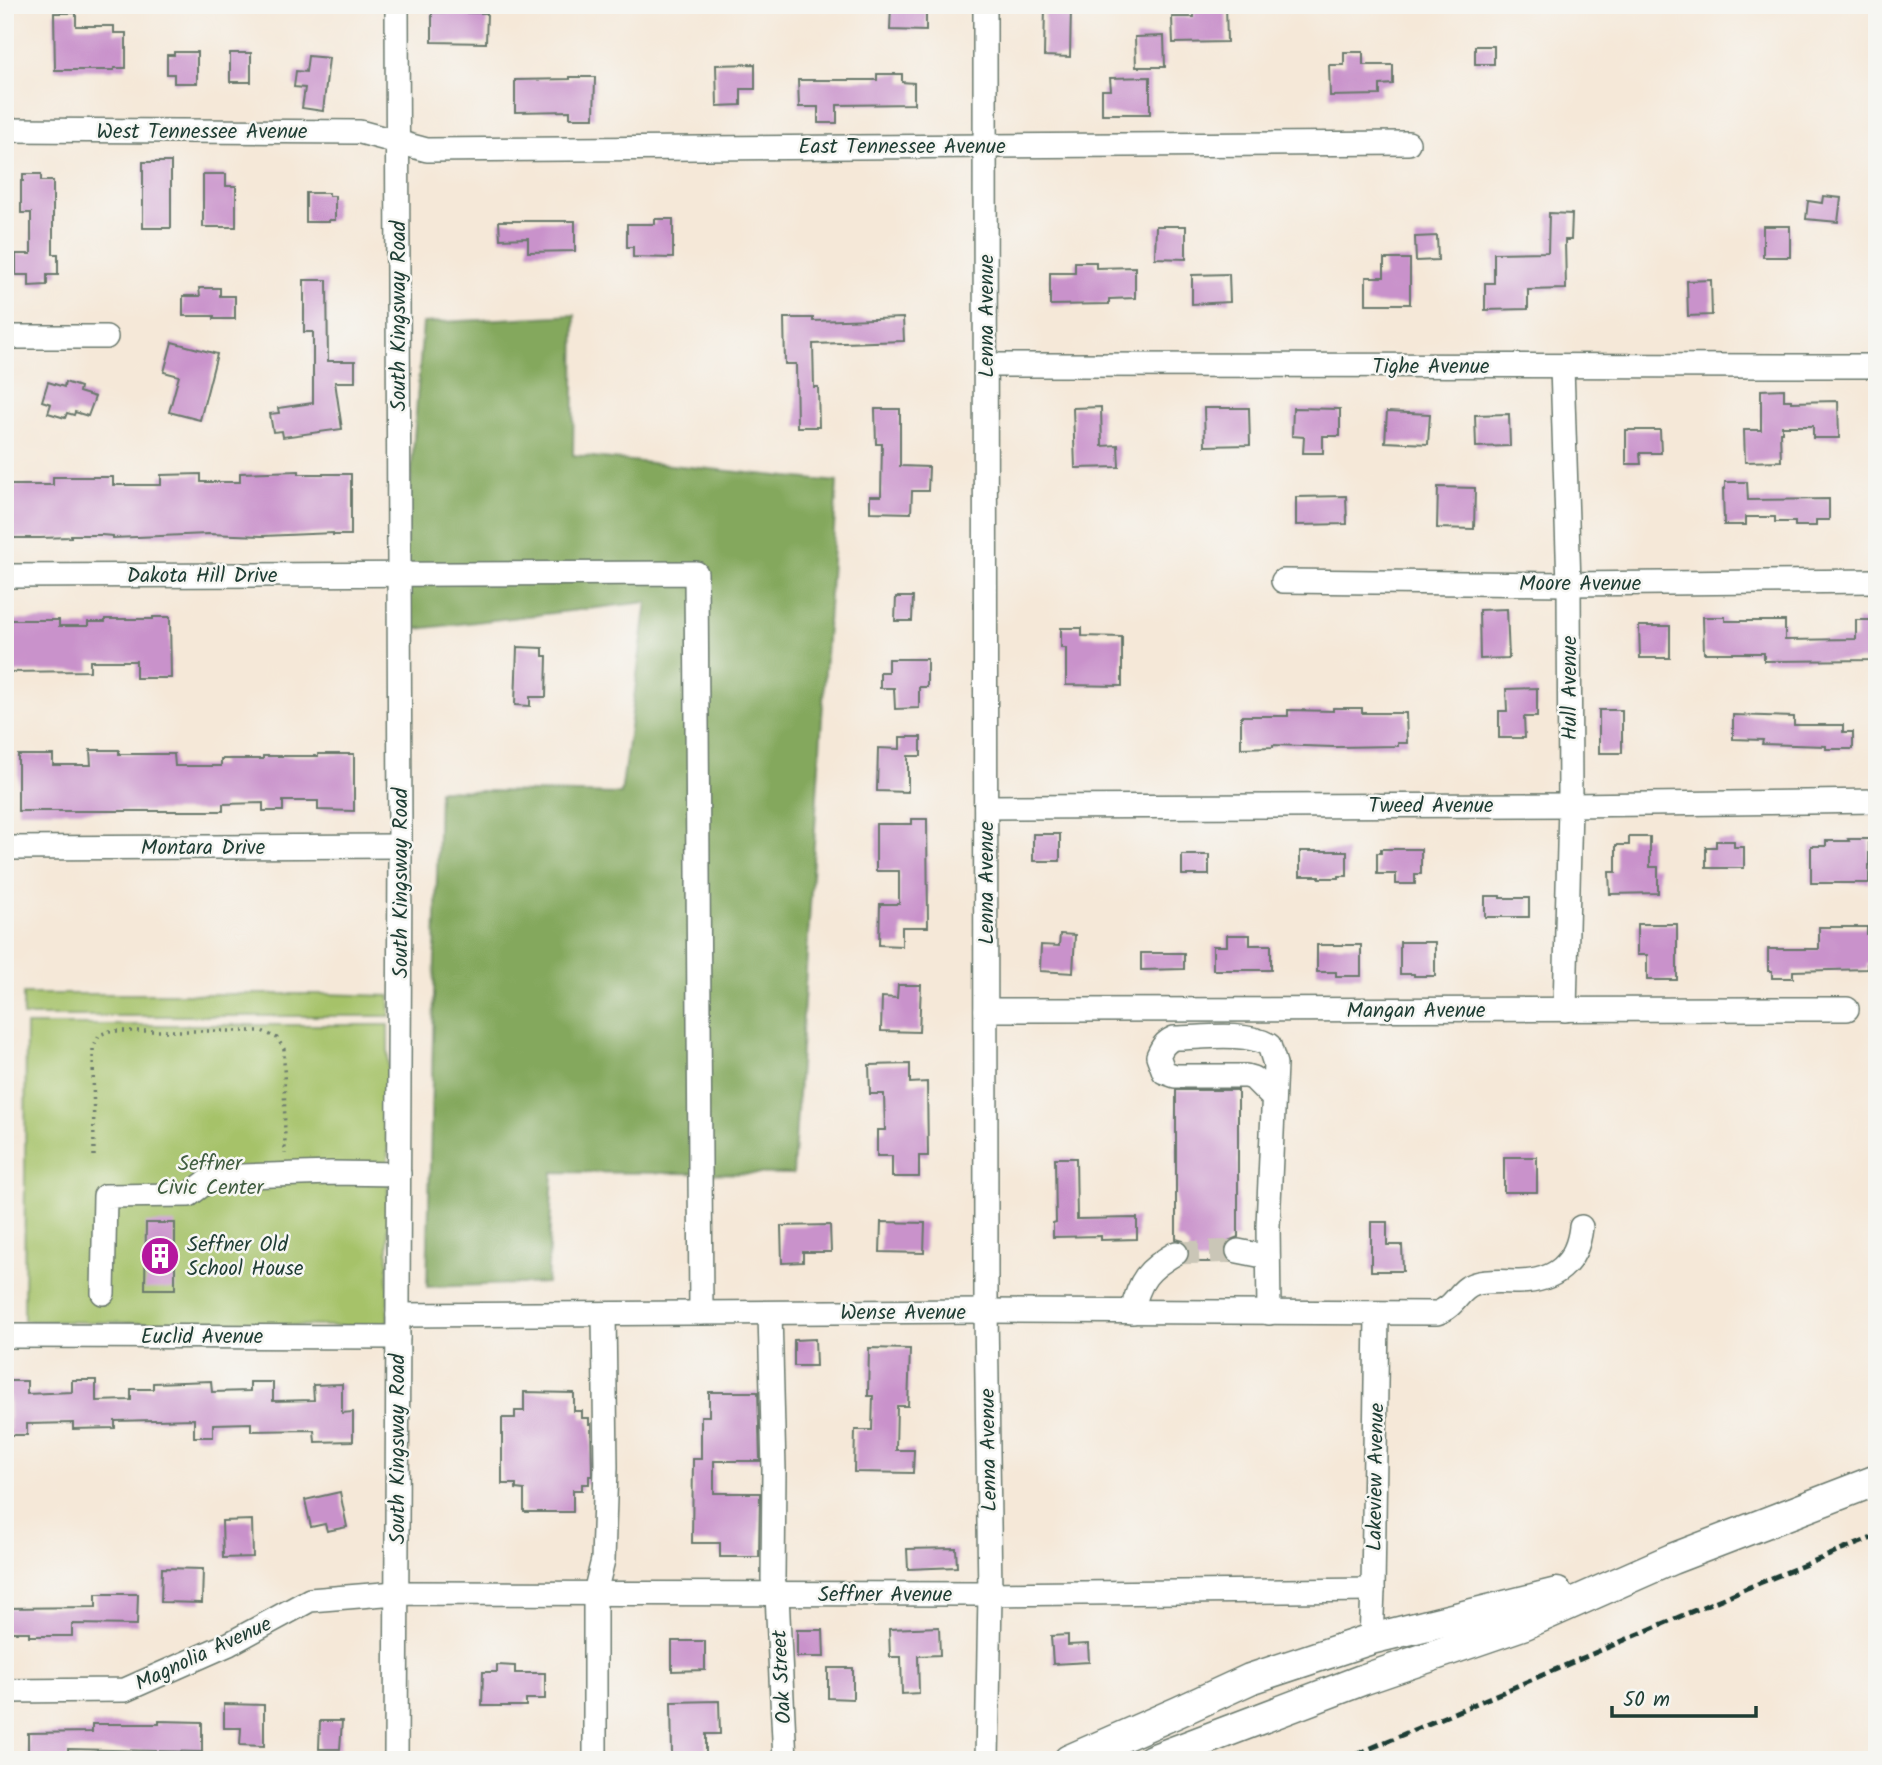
<svg xmlns="http://www.w3.org/2000/svg" width="1882" height="1765" font-family="Kalam,sans-serif">
<rect width="100%" height="100%" fill="#f6f6f2"/>
<filter id="ink" filterUnits="userSpaceOnUse"><feTurbulence type="fractalNoise" baseFrequency=".0143" numOctaves="2"/><feDisplacementMap in="SourceGraphic" scale="14" xChannelSelector="R" yChannelSelector="G"/><feConvolveMatrix kernelMatrix="1 2 1 2 8 2 1 2 1" color-interpolation-filters="sRGB"/></filter>
<filter id="wash" filterUnits="userSpaceOnUse"><feTurbulence type="fractalNoise" baseFrequency=".00686" numOctaves="4" result="noise"/><feDisplacementMap in="SourceGraphic" scale="28" xChannelSelector="R" yChannelSelector="G"/><feGaussianBlur stdDeviation="1.57" result="paint"/><feColorMatrix in="noise" values="0 0 0 0 0 0 0 0 0 0 0 0 0 0 0 0 0 1.4 0 .05"/><feComposite in="paint" operator="in"/></filter>
<g filter="url(#wash)">
<rect width="100%" height="100%" fill="#f5e8d8"/>
<g fill="#a6c269" stroke="#62804e" stroke-width="2">
<polygon points="23,994 324,994 390,996 390,1016 23,1016"/>
<polygon points="26,1025 388,1025 388,1327 24,1321"/>
</g>
<polygon fill="#84a85d" stroke="#527248" stroke-width="2" points="575,315 573,455 837,482 793,1174 553,1172 547,1283 427,1287 439,790 621,794 647,602 399,631 423,323"/>
<g id="blocks">
<g fill="#c992cb">
<polygon points="891,5 926,5 926,31 890,30"/>
<polygon points="1226,5 1227,42 1173,43 1172,17 1194,17 1194,6"/>
<polygon points="1045,6 1071,7 1070,57 1044,56"/>
<polygon points="432,12 487,13 486,43 432,42"/>
<polygon points="54,13 76,13 76,26 114,26 114,33 126,33 126,68 114,68 114,70 55,70"/>
<polygon points="1164,36 1165,67 1136,67 1135,37"/>
<rect x="1475" y="46" width="19" height="18"/>
<polygon points="174,52 197,52 197,83 174,83 174,74 167,74 167,55 174,55"/>
<polygon points="1344,52 1363,52 1363,65 1393,65 1393,84 1380,85 1380,95 1330,96 1329,65 1344,65"/>
<rect x="230" y="53" width="21" height="29"/>
<polygon points="308,56 329,58 323,111 302,108 305,88 294,87 296,71 306,72"/>
<polygon points="755,64 755,89 741,89 741,105 717,106 716,65"/>
<polygon points="877,74 902,74 902,82 914,83 914,104 837,105 837,123 818,123 818,107 799,107 798,80 877,80"/>
<polygon points="570,77 595,77 594,118 570,118 570,111 515,112 515,80 570,79"/>
<polygon points="1150,77 1150,114 1102,114 1102,90 1111,90 1110,78"/>
<rect x="143" y="162" width="28" height="66"/>
<polygon points="23,174 41,174 41,181 53,181 53,254 58,254 58,275 47,275 47,285 29,286 29,275 16,275 16,254 31,254 31,213 21,213 21,181 23,181"/>
<polygon points="203,174 226,174 226,186 236,186 236,227 203,227"/>
<polygon points="306,193 329,193 329,196 335,196 335,220 329,220 329,222 306,222"/>
<polygon points="1823,196 1841,198 1838,222 1806,219 1808,201 1822,203"/>
<polygon points="1549,213 1572,214 1571,240 1565,240 1566,289 1528,290 1528,309 1485,310 1485,283 1494,283 1494,253 1548,252"/>
<polygon points="655,219 673,219 673,258 633,257 633,247 627,247 627,224 655,224"/>
<polygon points="499,221 575,221 575,251 528,252 528,238 500,239"/>
<polygon points="1156,226 1186,226 1186,259 1155,258"/>
<rect x="1763" y="226" width="27" height="31"/>
<polygon points="1437,236 1438,260 1416,261 1415,237"/>
<polygon points="1384,259 1410,259 1410,304 1366,304 1366,277 1384,277"/>
<polygon points="1075,262 1096,262 1096,268 1135,267 1135,298 1109,299 1109,304 1050,305 1050,273 1075,273"/>
<polygon points="1229,274 1230,302 1192,304 1192,275"/>
<polygon points="304,280 327,280 328,361 355,361 355,382 335,382 342,429 283,437 282,431 273,432 270,414 279,413 278,408 313,403 313,332 304,332"/>
<polygon points="1711,280 1712,315 1688,316 1687,281"/>
<polygon points="199,288 220,288 220,296 235,296 235,319 214,319 214,316 183,316 183,296 200,296"/>
<polygon points="784,318 813,318 813,321 903,318 904,341 813,344 814,387 818,387 819,427 797,427 796,364 785,364"/>
<polygon points="172,342 217,354 200,420 169,412 179,376 164,372"/>
<polygon points="48,382 64,387 65,382 80,387 79,392 95,397 88,416 75,412 74,415 67,413 65,418 48,413 51,404 42,401"/>
<polygon points="1784,389 1784,400 1791,400 1791,402 1838,401 1839,438 1813,438 1813,426 1782,426 1782,432 1780,432 1781,461 1745,462 1744,430 1761,430 1761,390"/>
<polygon points="1101,407 1102,446 1118,445 1119,467 1075,468 1073,408"/>
<polygon points="1204,408 1249,408 1250,445 1205,446"/>
<polygon points="1293,408 1340,409 1340,436 1323,436 1323,453 1303,453 1304,437 1292,436"/>
<polygon points="875,409 900,409 900,466 929,467 928,491 912,491 911,513 870,512 870,496 881,496 882,444 876,444"/>
<polygon points="1387,412 1430,414 1428,444 1385,442"/>
<polygon points="1509,414 1510,446 1476,447 1475,415"/>
<polygon points="1626,430 1660,430 1661,453 1640,453 1641,464 1626,464"/>
<polygon points="299,471 299,474 351,474 351,535 333,535 333,533 263,536 208,534 113,538 113,536 101,535 71,535 71,537 40,538 8,538 8,536 5,536 5,485 53,485 53,477 113,477 113,485 161,485 161,475 201,474 201,482 240,482 240,473"/>
<polygon points="1725,482 1747,482 1748,500 1829,499 1829,520 1816,520 1816,526 1795,526 1795,522 1775,522 1775,517 1746,517 1746,525 1724,525 1723,489 1725,489"/>
<polygon points="1438,487 1475,488 1474,529 1437,528"/>
<polygon points="1346,496 1347,524 1296,525 1296,497"/>
<polygon points="896,597 913,597 912,621 895,621"/>
<polygon points="1507,609 1509,658 1480,659 1479,610"/>
<polygon points="153,617 170,617 171,678 136,678 136,661 90,661 90,671 5,672 5,620 59,620 59,626 88,626 88,622 105,622 105,619 153,619"/>
<polygon points="1703,617 1725,617 1725,621 1785,621 1785,640 1856,639 1856,620 1877,620 1877,660 1764,661 1764,653 1704,653"/>
<polygon points="1639,626 1670,626 1670,658 1640,658"/>
<polygon points="1061,628 1082,628 1082,636 1122,637 1122,686 1066,685 1066,648 1061,648"/>
<polygon points="517,647 543,648 543,656 547,656 546,697 530,697 530,706 515,705"/>
<polygon points="888,659 927,659 927,687 919,687 919,708 895,709 894,688 880,688 880,672 888,672"/>
<polygon points="1537,688 1537,717 1524,717 1525,738 1499,738 1499,711 1507,711 1506,689"/>
<polygon points="1333,708 1362,708 1362,713 1406,713 1407,743 1398,743 1398,746 1334,747 1273,745 1273,747 1241,748 1241,716 1288,716 1288,710 1333,711"/>
<rect x="1599" y="710" width="23" height="43"/>
<polygon points="1733,715 1794,717 1794,725 1843,725 1843,732 1853,732 1853,749 1826,749 1826,746 1762,744 1763,740 1733,739"/>
<polygon points="900,737 921,737 921,756 908,756 908,792 877,791 878,748 900,749"/>
<polygon points="90,750 119,750 119,754 174,754 175,766 221,766 221,759 263,759 263,756 318,756 318,754 354,754 354,811 318,810 318,801 283,801 283,811 263,811 263,803 223,804 223,811 18,811 18,755 53,755 53,765 91,765"/>
<polygon points="912,819 927,819 928,927 902,927 902,946 879,945 880,904 899,904 899,871 876,871 876,824 912,824"/>
<rect x="1033" y="834" width="27" height="27"/>
<polygon points="1629,837 1650,837 1650,867 1658,867 1658,893 1610,894 1609,872 1616,872 1616,845 1629,845"/>
<polygon points="1848,839 1869,839 1869,883 1811,883 1811,846 1826,846 1826,841 1849,841"/>
<polygon points="1716,841 1734,841 1734,847 1744,847 1744,868 1706,868 1706,847 1716,847"/>
<polygon points="1381,849 1421,849 1421,874 1415,874 1415,884 1396,884 1396,874 1377,874 1377,853 1381,853"/>
<polygon points="1300,851 1347,851 1347,876 1339,876 1339,878 1319,878 1319,876 1300,876"/>
<rect x="1182" y="855" width="27" height="20"/>
<polygon points="1485,896 1500,896 1500,898 1529,898 1529,917 1485,917"/>
<polygon points="1637,924 1677,924 1677,980 1647,980 1647,955 1637,955"/>
<polygon points="1819,927 1867,927 1867,934 1877,934 1877,964 1867,964 1867,969 1793,971 1793,978 1772,978 1772,971 1768,971 1768,949 1819,949"/>
<polygon points="1060,934 1075,935 1073,973 1040,971 1041,945 1059,946"/>
<polygon points="1227,935 1250,935 1250,945 1271,945 1271,970 1213,970 1213,946 1227,946"/>
<polygon points="1400,942 1435,942 1435,976 1414,976 1414,974 1400,974"/>
<polygon points="1317,945 1361,945 1361,976 1336,976 1336,972 1317,972"/>
<polygon points="1141,953 1184,953 1184,969 1141,970"/>
<polygon points="898,985 921,985 919,1032 881,1031 882,997 897,998"/>
<polygon points="910,1064 910,1083 927,1082 928,1156 919,1156 919,1177 892,1177 892,1156 877,1156 877,1130 885,1130 884,1094 870,1094 869,1065"/>
<polygon points="1176,1090 1238,1090 1238,1237 1228,1241 1224,1248 1225,1256 1230,1262 1186,1262 1190,1253 1188,1246 1183,1241 1176,1239"/>
<rect x="1504" y="1157" width="33" height="35"/>
<polygon points="1055,1158 1076,1158 1077,1219 1137,1218 1137,1239 1101,1240 1101,1236 1053,1237 1053,1223 1056,1222"/>
<polygon points="881,1222 925,1223 924,1253 880,1252"/>
<polygon points="1371,1222 1387,1222 1387,1245 1402,1245 1403,1271 1371,1271"/>
<polygon points="146,1223 175,1223 175,1289 145,1289"/>
<polygon points="830,1225 831,1252 803,1252 803,1262 782,1263 781,1226"/>
<polygon points="815,1339 816,1366 794,1366 794,1340"/>
<polygon points="869,1348 910,1349 908,1406 897,1406 896,1450 914,1450 913,1473 854,1472 855,1430 872,1430 873,1396 868,1396"/>
<polygon points="72,1380 96,1380 96,1401 131,1400 131,1389 153,1389 153,1383 211,1381 212,1392 250,1391 250,1382 273,1382 273,1401 314,1400 313,1385 342,1384 342,1413 353,1412 353,1441 315,1442 314,1430 251,1431 251,1423 213,1424 213,1437 194,1437 194,1419 115,1421 115,1428 73,1429 73,1423 27,1424 27,1435 10,1435 9,1381 27,1381 27,1394 72,1392"/>
<polygon points="524,1392 574,1393 574,1411 582,1411 582,1418 589,1418 589,1424 591,1424 592,1476 589,1476 589,1484 582,1484 582,1490 573,1490 573,1512 524,1512 524,1490 516,1489 516,1484 502,1484 502,1418 515,1418 515,1411 524,1411"/>
<polygon points="709,1392 758,1392 760,1461 714,1461 714,1493 760,1493 759,1557 720,1557 720,1543 692,1543 693,1459 701,1459 701,1416 709,1416"/>
<polygon points="340,1492 347,1527 327,1531 325,1524 311,1527 305,1500"/>
<polygon points="252,1520 253,1557 223,1558 222,1521"/>
<polygon points="956,1548 957,1567 908,1569 907,1549"/>
<polygon points="162,1568 203,1569 202,1603 161,1602"/>
<polygon points="96,1594 138,1594 137,1625 72,1624 72,1636 29,1636 29,1632 5,1632 5,1608 96,1607"/>
<polygon points="939,1627 940,1655 918,1656 919,1693 902,1694 901,1657 890,1657 889,1629"/>
<polygon points="797,1630 823,1630 824,1657 797,1657"/>
<polygon points="1068,1635 1068,1645 1088,1644 1089,1662 1053,1664 1051,1636"/>
<polygon points="672,1641 705,1641 705,1670 672,1671"/>
<polygon points="497,1665 515,1666 515,1673 545,1673 545,1699 526,1699 526,1706 482,1706 483,1672 497,1672"/>
<polygon points="828,1668 853,1668 853,1699 828,1698"/>
<polygon points="719,1701 720,1734 706,1734 706,1754 672,1755 671,1702"/>
<polygon points="224,1704 264,1705 264,1746 240,1745 241,1728 224,1728"/>
<polygon points="159,1721 202,1722 202,1752 68,1749 68,1760 28,1760 28,1733 92,1732 92,1724 159,1724"/>
<polygon points="320,1721 342,1721 340,1749 319,1749"/>
</g>
</g>
</g>
<g filter="url(#ink)">
<use href="#blocks" fill-opacity="0" stroke="#6a796d" stroke-width="2"/>
<g fill="none" stroke-linecap="round" stroke-linejoin="round">
<polyline stroke="#cac6b7" stroke-width="23" stroke-dasharray="23 11" stroke-linecap="butt" points="1176,1253 1238,1251"/>
<g stroke="#6a796d" stroke-width="26">
<g id="minor">
<polyline points="985,5 986,1311 990,1594 987,1760"/>
<polyline points="5,130 360,132 427,150 1408,143"/>
<polyline points="5,334 9,337 106,337"/>
<polyline points="986,365 1877,366"/>
<polyline points="1562,367 1569,584 1570,805 1565,1010"/>
<polyline points="5,576 696,573 701,1313"/>
<polyline points="1283,581 1569,584 1877,581"/>
<polyline points="986,807 1570,805 1877,801"/>
<polyline points="5,848 400,846"/>
<polyline points="986,1010 1847,1009"/>
<polyline points="1238,1251 1268,1257"/>
<polyline points="103,1293 105,1196 189,1195 213,1177 331,1173 399,1174"/>
<path d="M 1132,1312 C 1139,1280 1148,1269 1176,1253"/>
<polyline points="770,1313 774,1470 773,1579 777,1595 785,1760"/>
<path d="M 1269,1313 L 1268,1226 L 1275,1064 L 1269,1045 C 1244,1031 1203,1038 1174,1038 C 1165,1042 1162,1047 1158,1056 L 1164,1072 L 1175,1076 L 1246,1076 L 1253,1078 L 1273,1098"/>
<path d="M 398,1315 L 986,1311 L 1437,1313 C 1457,1306 1458,1289 1475,1284 C 1489,1280 1504,1282 1519,1282 C 1555,1281 1577,1264 1581,1227"/>
<polyline points="5,1336 398,1337"/>
<polyline points="1371,1639 1373,1590 1377,1314"/>
<polyline points="5,1691 125,1690 229,1644 310,1600 396,1593 990,1594 1373,1590"/>
<polyline points="396,1760 400,846 397,5"/>
<polyline points="595,1760 595,1593 603,1560 606,1467 604,1314"/>
</g>
</g>
<g stroke="#6a796d" stroke-width="33">
<g id="major">
<polyline points="1069,1760 1178,1712 1250,1679 1371,1639 1557,1593"/>
<polyline points="1152,1760 1362,1680 1525,1624 1672,1559 1877,1480"/>
</g>
</g>
<polyline stroke="#6a796d" stroke-width="3.5" stroke-dasharray="2 5" stroke-linecap="butt" points="94,1156 93,1048 99,1035 110,1031 262,1031 277,1038 284,1049 285,1154"/>
<use href="#minor" stroke="#fff" stroke-width="23"/>
<use href="#major" stroke="#fff" stroke-width="30"/>
<polyline stroke="#1f3d34" stroke-width="5" stroke-dasharray="10 5" stroke-linecap="butt" points="1343,1760 1747,1588 1877,1536"/>
</g>
</g>
<defs>
<g id="building-disc" transform="scale(2.0125)"><circle r="9.5" fill="#b5179e" stroke="#f6f6f2"/><path d="M-4-6H4V6H1V3H-1V6H-4ZM-2.5-4.3h1.7v1.8h-1.7ZM.8-4.3h1.7v1.8H.8ZM-2.5-1h1.7V.8h-1.7ZM.8-1h1.7V.8H.8Z" fill="#fff"/></g>
</defs>
<g fill-rule="evenodd">
<use href="#building-disc" x="160" y="1256"/>
</g>
<g text-anchor="middle" stroke-width="5" stroke-linejoin="round" paint-order="stroke">
<g font-size="21" fill="#1f3d34" stroke="#f6f6f2">
<text x="202" y="138">West Tennessee Avenue</text>
<text x="902" y="153">East Tennessee Avenue</text>
<text transform="translate(398 316) rotate(-90)" y="7">South Kingsway Road</text>
<text transform="translate(986 316) rotate(-90)" y="7">Lenna Avenue</text>
<text x="1431" y="373">Tighe Avenue</text>
<text x="202" y="582">Dakota Hill Drive</text>
<text x="1580" y="590">Moore Avenue</text>
<text transform="translate(1569 688) rotate(-90)" y="7">Hull Avenue</text>
<text x="1431" y="812">Tweed Avenue</text>
<text x="203" y="854">Montara Drive</text>
<text transform="translate(400 883) rotate(-90)" y="7">South Kingsway Road</text>
<text transform="translate(986 883) rotate(-90)" y="7">Lenna Avenue</text>
<text x="1416" y="1017">Mangan Avenue</text>
<text x="903" y="1319">Wense Avenue</text>
<text x="202" y="1343">Euclid Avenue</text>
<text transform="translate(397 1449) rotate(-90)" y="7">South Kingsway Road</text>
<text transform="translate(988 1450) rotate(-91)" y="7">Lenna Avenue</text>
<text transform="translate(1375 1477) rotate(-89)" y="7">Lakeview Avenue</text>
<text x="885" y="1601">Seffner Avenue</text>
<text transform="translate(203 1653) rotate(-25)" y="7">Magnolia Avenue</text>
<text transform="translate(781 1677) rotate(-93)" y="7">Oak Street</text>
</g>
<g font-size="21" fill="#415e41" stroke="#f6f6f2">
<text x="210" y="1170">Seffner<tspan x="210" dy="24">Civic Center</tspan></text>
</g>
<g font-size="21" fill="#1f3d34" stroke="#f6f6f2" text-anchor="start">
<text x="187" y="1251">Seffner Old<tspan x="187" dy="24">School House</tspan></text>
</g>
</g>
<rect width="1882" height="1765" fill="none" stroke="#f6f6f2" stroke-width="28"/>
<path d="M1612 1706v10h144v-10" fill="none" stroke="#1f3d34" stroke-width="3.5"/>
<text x="1623" y="1706" font-size="21" fill="#1f3d34" stroke="#f6f6f2" stroke-width="5" paint-order="stroke">50 m</text>
</svg>
